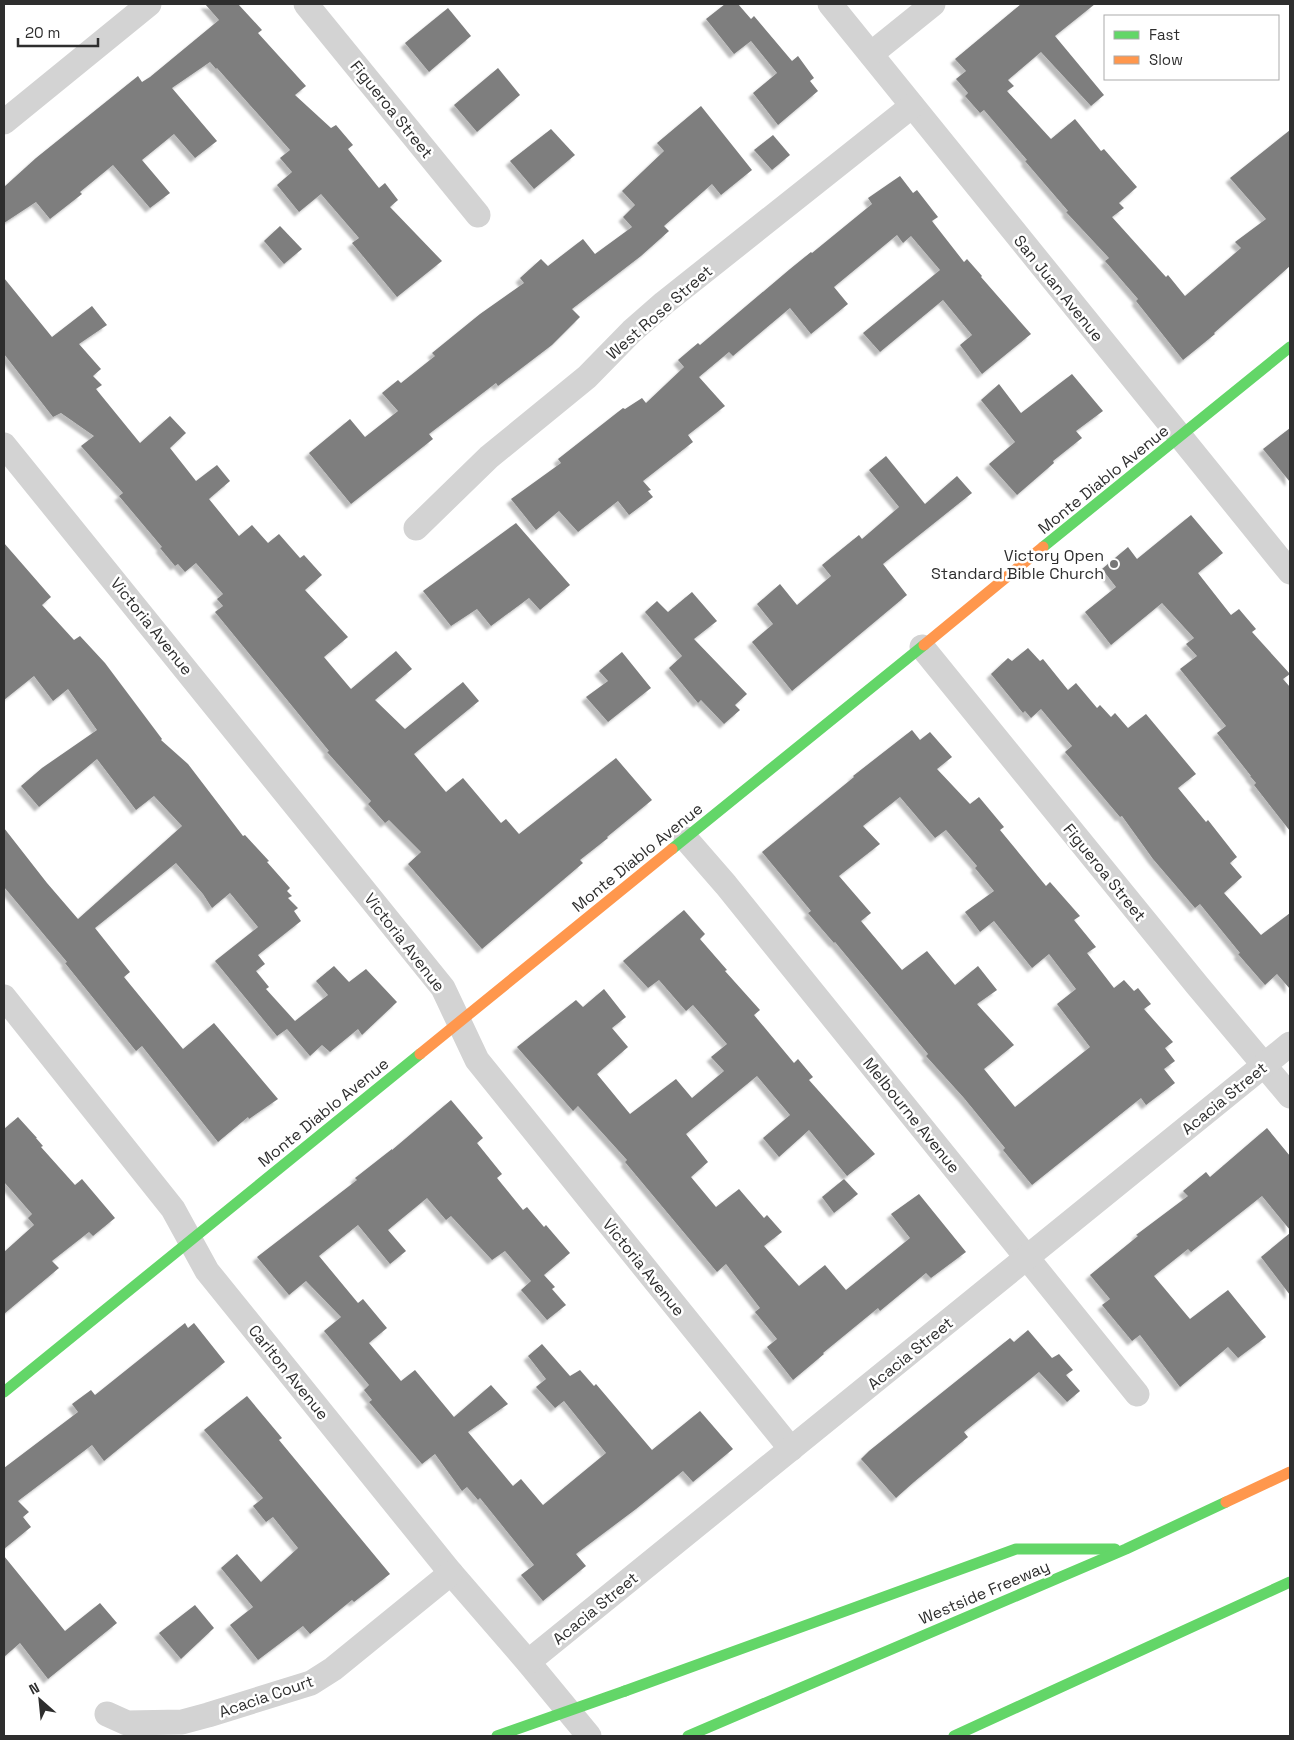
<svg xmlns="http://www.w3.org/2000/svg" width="1294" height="1740" font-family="'Space Grotesk',sans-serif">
<defs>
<filter id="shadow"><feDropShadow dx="-4.5" dy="4.5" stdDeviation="1" flood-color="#0004"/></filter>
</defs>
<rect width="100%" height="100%" fill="#fff"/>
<g fill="#7e7e7e" fill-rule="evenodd" filter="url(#shadow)">
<polygon points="205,4 238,4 262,30 258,33 306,86 295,95 331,128 336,125 353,145 348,149 379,188 385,183 398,200 390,207 442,261 397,297 352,243 359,238 321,194 299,212 277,185 292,172 280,158 290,150 217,68 216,69 210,62 172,88 217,141 195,158 174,134 142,160 170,193 150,208 113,165 80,192 82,194 50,219 36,202 4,223 4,187 36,158 138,76 142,82 150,77 219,20"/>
<polygon points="725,4 738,4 751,19 754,16 792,61 798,56 814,78 810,81 818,91 778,125 753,93 777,73 751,41 734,54 706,19"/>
<polygon points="1021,4 1095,4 1055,36 1104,95 1091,106 1041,52 1008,80 1014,86 1007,91 1051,139 1075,119 1101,151 1104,149 1137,187 1119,203 1124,208 1112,217 1166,277 1168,275 1185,296 1241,248 1235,242 1266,219 1230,178 1290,130 1290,266 1214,333 1215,334 1183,360 1136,301 1138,299 1105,261 1109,258 1066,212 1068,211 1025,161 1027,160 984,110 980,113 965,96 968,93 956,79 966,71 955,59"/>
<polygon points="448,8 471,36 429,72 405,43"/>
<polygon points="498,68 520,95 477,132 454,105"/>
<polygon points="701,106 752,170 721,195 712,184 664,226 669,231 641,256 572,309 580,317 552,345 498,386 496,383 429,434 433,439 351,504 309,453 350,419 365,437 398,411 382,393 398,380 401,383 435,356 432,353 480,314 524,283 520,278 541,259 548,266 583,239 595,254 632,227 623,217 635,205 622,191 664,151 657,143"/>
<polygon points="551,129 575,155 534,189 510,161"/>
<polygon points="773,135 790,155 772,170 754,150"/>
<polygon points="900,176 913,193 917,190 938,217 932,221 964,262 967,259 982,276 981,277 1031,334 982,374 960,345 972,335 943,300 880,352 863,333 940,270 911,236 903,243 897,235 834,287 848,304 811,334 790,308 733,356 729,352 699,377 725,406 688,435 693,442 643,481 651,490 648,491 653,497 629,515 618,501 578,532 559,511 536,530 511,499 561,463 558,459 623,408 625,409 642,398 646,403 684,367 678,360 698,343 700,345 790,269 811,252 812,253 872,204 868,198"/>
<polygon points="280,226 302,249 284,264 264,241"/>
<polygon points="4,278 52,337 92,306 107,325 79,344 101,369 93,376 102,385 96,389 140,443 170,416 186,433 170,448 196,481 217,465 230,481 209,499 239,536 252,525 268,543 279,534 300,558 304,555 322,575 305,590 348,637 324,657 351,689 396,651 412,669 375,700 405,729 463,682 479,701 414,754 446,792 463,778 501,823 506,819 519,834 616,758 652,800 607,837 608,838 580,860 583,863 482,949 408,864 421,852 389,820 385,823 368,804 371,801 327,752 329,751 215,612 223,606 217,599 223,594 196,563 185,572 178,564 175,566 160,548 162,547 119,496 123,493 81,446 94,436 61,413 53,417 4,354"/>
<polygon points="1072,374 1103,411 1076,431 1082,438 1053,461 1054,463 1017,495 989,464 1015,442 981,400 999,384 1021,413"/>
<polygon points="1290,428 1290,482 1263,449"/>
<polygon points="886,456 925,504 957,476 972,493 883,564 907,595 792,691 752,642 773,624 757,604 780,584 797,605 831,576 822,565 859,535 862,539 899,507 869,470"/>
<polygon points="1191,515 1223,553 1198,573 1231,615 1239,609 1256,629 1252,632 1290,674 1283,679 1290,687 1290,831 1254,785 1256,783 1250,776 1251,776 1217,733 1226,726 1180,669 1197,656 1186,644 1194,638 1162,603 1111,645 1085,612 1116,587 1102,569 1128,547 1137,559"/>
<polygon points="516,523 570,585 540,610 529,598 491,626 477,609 451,626 423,591"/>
<polygon points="4,543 51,597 42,605 74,640 80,636 105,663 162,739 161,740 188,764 243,836 245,835 269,861 267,862 290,888 287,891 292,896 288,898 298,908 294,911 301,921 258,955 265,964 256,971 269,987 266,989 295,1021 328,995 316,981 334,966 349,982 366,969 397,1002 362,1035 358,1029 330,1052 322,1045 310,1056 287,1029 277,1036 215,961 258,927 230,893 212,908 203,894 176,863 95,928 130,972 124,977 183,1049 214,1023 278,1099 249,1119 248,1117 218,1142 142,1046 136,1051 65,963 67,962 4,887 4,828 47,883 78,919 182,826 154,796 136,810 97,759 39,807 21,786 42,768 97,730 68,689 53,701 34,676 4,700"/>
<polygon points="692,592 717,621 694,639 747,694 735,705 740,710 724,724 701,700 698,703 669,668 682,656 645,612 657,601 668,612"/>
<polygon points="1028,648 1040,661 1043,659 1068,690 1076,683 1097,708 1100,705 1111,717 1115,713 1128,728 1146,714 1196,774 1178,788 1206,822 1208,820 1237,857 1230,863 1242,877 1224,893 1261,935 1290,913 1290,989 1277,974 1265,985 1238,954 1240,953 1200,904 1195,908 1153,859 1122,816 1120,817 1065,752 1072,746 1041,709 1031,718 1025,711 1023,713 991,674 1008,658 1012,661"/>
<polygon points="622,652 651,688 608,722 586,697 608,681 599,671"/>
<path d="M 912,730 L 920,740 L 930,732 L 952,757 L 937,769 L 970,804 L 979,797 L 1004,827 L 1000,830 L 1046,886 L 1050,882 L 1080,916 L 1074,920 L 1096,947 L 1087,953 L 1114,988 L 1124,980 L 1134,991 L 1138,988 L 1151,1004 L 1144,1009 L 1173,1042 L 1165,1048 L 1175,1061 L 1164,1069 L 1175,1083 L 1146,1105 L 1141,1098 L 1032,1185 L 1003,1150 L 1005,1148 L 964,1098 L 926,1056 L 928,1054 L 835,942 L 834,943 L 808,913 L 811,911 L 762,852 L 854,777 L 853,776 ZM 900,797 L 935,838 L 946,830 L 977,866 L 975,868 L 994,891 L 965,912 L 980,932 L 994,921 L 1032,968 L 1049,954 L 1076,989 L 1057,1004 L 1090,1047 L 1015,1107 L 984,1069 L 1014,1045 L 977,1004 L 997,990 L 978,966 L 955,985 L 927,951 L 902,970 L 861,921 L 871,913 L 839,876 L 880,844 L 863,826 Z"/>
<polygon points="684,910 705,934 700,939 727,970 725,971 760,1010 754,1015 794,1063 798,1059 813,1077 809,1080 875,1154 847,1176 809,1130 779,1157 763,1138 790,1115 757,1076 686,1134 708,1162 691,1177 716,1207 739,1189 764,1218 767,1215 782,1232 764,1246 799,1286 825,1265 846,1290 910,1238 891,1214 919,1194 966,1252 931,1278 926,1273 880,1311 878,1308 823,1353 824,1354 793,1380 767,1347 777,1339 755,1312 760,1308 726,1264 717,1272 625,1162 627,1160 578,1106 573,1111 517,1047 576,1000 583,1007 604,989 626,1017 612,1028 628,1047 597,1074 630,1114 676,1079 692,1098 724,1071 711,1057 727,1044 693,1005 686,1011 659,980 648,988 623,961"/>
<polygon points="451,1100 483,1138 477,1143 502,1174 497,1178 523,1210 527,1207 544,1227 546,1225 570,1253 544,1275 555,1287 552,1289 566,1305 547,1320 521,1290 531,1281 505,1251 492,1260 451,1216 446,1220 427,1198 388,1230 406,1251 390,1264 358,1225 319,1256 358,1303 363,1299 387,1328 369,1343 401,1381 415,1370 454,1417 491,1385 508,1404 468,1432 513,1486 521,1479 543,1505 606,1453 564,1401 555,1408 536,1387 546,1379 528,1356 542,1344 570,1376 580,1370 594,1386 596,1384 652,1450 700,1411 733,1449 693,1482 683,1471 636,1509 576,1554 586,1566 543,1601 521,1575 534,1565 480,1498 478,1500 467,1487 462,1491 435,1454 422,1464 369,1402 372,1400 364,1390 369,1385 324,1331 341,1317 306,1281 289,1295 257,1257 357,1180 355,1178 392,1149 392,1150"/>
<polygon points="18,1117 37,1138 36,1138 43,1146 41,1147 75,1185 82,1179 115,1218 93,1236 89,1232 52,1261 59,1268 4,1314 4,1252 34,1225 28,1218 32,1214 4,1182 4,1129"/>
<polygon points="1267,1128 1290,1156 1290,1230 1262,1196 1191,1252 1188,1249 1154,1276 1190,1319 1228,1290 1266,1337 1238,1358 1228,1347 1180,1387 1140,1335 1132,1341 1102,1305 1110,1299 1090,1275 1138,1236 1136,1235 1188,1196 1183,1191 1206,1172 1210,1177"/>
<polygon points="844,1179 858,1194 834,1213 822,1197"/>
<polygon points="1290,1233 1290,1295 1261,1257"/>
<polygon points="185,1323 188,1328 194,1323 225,1362 104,1461 92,1445 18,1501 29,1512 23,1517 31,1527 4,1549 4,1468 78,1412 72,1404 91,1390 95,1395"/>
<polygon points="1028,1330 1052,1358 1059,1354 1073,1370 1066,1375 1080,1391 1067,1402 1039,1372 964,1432 968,1437 914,1482 896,1498 861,1459 869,1451 1010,1338 1014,1342"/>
<polygon points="247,1396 282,1438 279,1440 390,1574 354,1602 352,1600 310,1634 303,1626 258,1660 230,1625 253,1607 221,1568 237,1554 261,1582 298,1548 273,1517 266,1522 253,1506 263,1498 204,1430"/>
<polygon points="4,1556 65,1631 100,1603 117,1623 48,1679 20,1643 4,1657"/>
<polygon points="195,1605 214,1628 181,1659 159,1633"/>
</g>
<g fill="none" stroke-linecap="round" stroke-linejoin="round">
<g stroke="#d3d3d3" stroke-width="25">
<polyline points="306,4 478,215"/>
<polyline points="830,4 1290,572"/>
<polyline points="871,54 933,4"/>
<polyline points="4,122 149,4"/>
<polyline points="4,445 443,988 477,1060 791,1449"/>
<polyline points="416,528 489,457 587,377 632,331 664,303 912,106"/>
<polyline points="922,647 1197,985 1290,1096"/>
<polyline points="686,839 726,885 1137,1394"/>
<polyline points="4,997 173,1209 207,1271 451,1573 528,1662 589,1736"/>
<polyline points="528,1662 1290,1044"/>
<polyline points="107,1714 127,1723 182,1722 208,1715 311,1683 333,1669 451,1573"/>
</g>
<g stroke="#63d668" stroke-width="11">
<polyline points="1043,547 1290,347"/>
<polyline points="672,849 924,645"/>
<polyline points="4,1392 420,1054"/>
<polyline points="625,1691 1016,1549 1115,1549"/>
<polyline points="688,1736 1126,1549 1226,1502"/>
<polyline points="954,1736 1290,1582"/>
</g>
<g stroke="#ff974d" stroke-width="11">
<polyline points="924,645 1043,547"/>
<polyline points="420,1054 672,849"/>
<polyline points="1226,1502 1290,1472"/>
</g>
<polyline stroke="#63d668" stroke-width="11" points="497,1736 625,1691"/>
</g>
<circle fill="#777" stroke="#fff" stroke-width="2" cx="1114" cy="564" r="5"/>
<g text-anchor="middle" stroke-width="5" stroke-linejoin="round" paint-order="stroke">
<g font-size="16" fill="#2e2e2e" stroke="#fff">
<text transform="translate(392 109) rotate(51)" y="6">Figueroa Street</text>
<text transform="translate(1059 288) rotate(51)" y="6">San Juan Avenue</text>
<text transform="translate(659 312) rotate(-41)" y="6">West Rose Street</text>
<text transform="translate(1103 479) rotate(-39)" y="6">Monte Diablo Avenue</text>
<text transform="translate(152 626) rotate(51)" y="6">Victoria Avenue</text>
<text transform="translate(637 857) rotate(-39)" y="6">Monte Diablo Avenue</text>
<text transform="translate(1105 872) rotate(51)" y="6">Figueroa Street</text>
<text transform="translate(405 942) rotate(52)" y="6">Victoria Avenue</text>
<text transform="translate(1224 1098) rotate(-39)" y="6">Acacia Street</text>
<text transform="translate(323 1112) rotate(-39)" y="6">Monte Diablo Avenue</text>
<text transform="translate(912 1115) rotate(51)" y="6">Melbourne Avenue</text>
<text transform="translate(644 1267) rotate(51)" y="6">Victoria Avenue</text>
<text transform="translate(910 1353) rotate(-39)" y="6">Acacia Street</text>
<text transform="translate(289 1372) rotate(51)" y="6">Carlton Avenue</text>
<text transform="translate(984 1592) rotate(-23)" y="6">Westside Freeway</text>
<text transform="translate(595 1608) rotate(-39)" y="6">Acacia Street</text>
<text transform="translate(266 1696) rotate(-19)" y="6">Acacia Court</text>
</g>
<g font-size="16" fill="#2e2e2e" stroke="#fff" text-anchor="end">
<text x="1104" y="561">Victory Open<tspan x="1104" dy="18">Standard Bible Church</tspan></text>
</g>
</g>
<rect width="1294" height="1740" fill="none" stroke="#2e2e2e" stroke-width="10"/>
<rect x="1104" y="15" width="175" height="65" fill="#ffffff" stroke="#ababab"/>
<rect x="1114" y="31" width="25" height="8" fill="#63d668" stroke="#ababab"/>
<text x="1149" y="40" font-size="15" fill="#2e2e2e">Fast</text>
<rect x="1114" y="56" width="25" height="8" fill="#ff974d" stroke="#ababab"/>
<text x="1149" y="65" font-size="15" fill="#2e2e2e">Slow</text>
<g transform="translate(40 1700) rotate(333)" stroke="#ffffff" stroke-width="4" paint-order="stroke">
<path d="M0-4L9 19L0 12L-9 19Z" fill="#2e2e2e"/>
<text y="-8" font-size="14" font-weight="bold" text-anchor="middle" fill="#2e2e2e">N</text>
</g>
<path d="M18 38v8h80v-8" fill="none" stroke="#2e2e2e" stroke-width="2.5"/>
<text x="25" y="38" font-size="15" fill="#2e2e2e" stroke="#ffffff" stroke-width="4" paint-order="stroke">20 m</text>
</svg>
